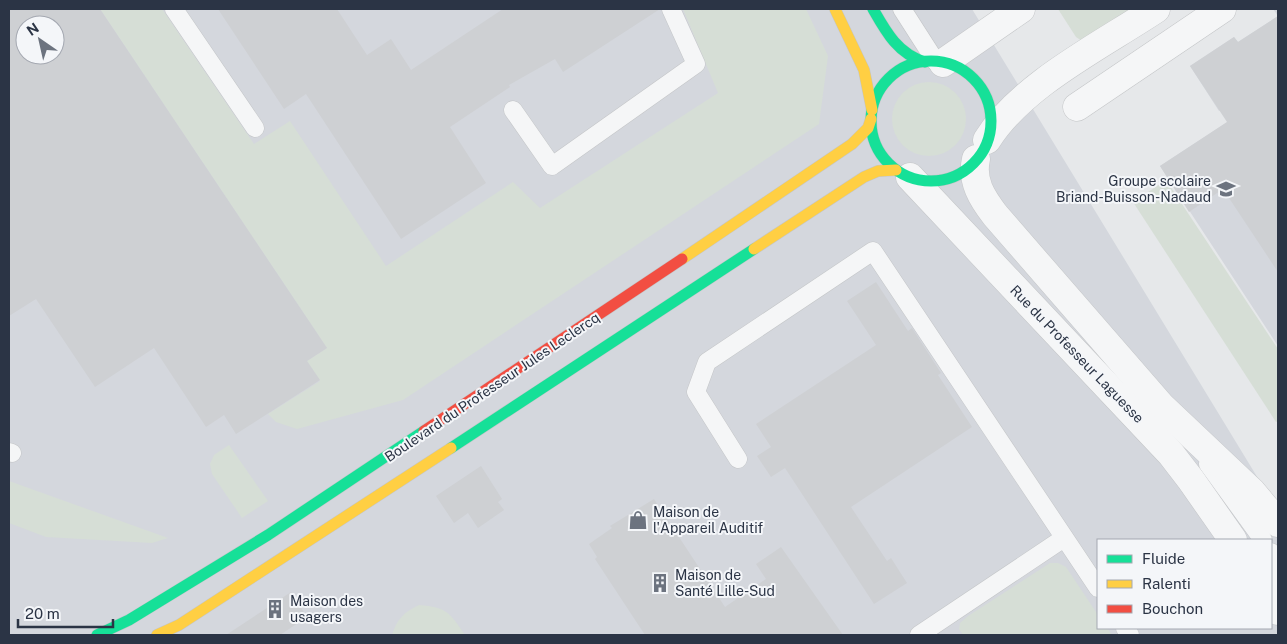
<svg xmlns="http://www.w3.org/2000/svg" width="1287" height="644" font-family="'Public Sans',sans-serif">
<rect width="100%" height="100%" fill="#e6e8ea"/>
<g fill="#d4d7dd" fill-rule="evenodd">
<path d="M 9,9 L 972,9 L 1278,511 L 1278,635 L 9,635 ZM 25,25 L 55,25 L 55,55 L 25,55 ZM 1098,540 L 1271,540 L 1271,628 L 1098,628 Z"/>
<polygon points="1273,9 1278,9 1278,346 1160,166 1249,108 1241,96 1219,111 1190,66 1234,37 1238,42 1278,16"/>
</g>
<g fill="#d6ded6">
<polygon points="100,9 162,9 254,144 290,121 386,266 513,182 540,208 718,93 683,9 806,9 828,56 819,124 403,400 297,429 276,422 268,414 320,381 307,361 327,348"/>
<polygon points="1058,9 1136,9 1085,43 1076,37"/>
<circle cx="929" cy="119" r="37"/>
<polygon points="1166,180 1278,349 1278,421 1276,422 1133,202"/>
<polygon points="229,445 268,501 242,518 212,474 210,464 214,455"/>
<polygon points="9,481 168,538 152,543 46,537 9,523"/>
<polygon points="1050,563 1058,563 1066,567 1098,615 1098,628 1107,628 1112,635 963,635 959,629 960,623 968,616"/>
<path d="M 419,605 C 447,607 450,613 465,635 L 392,635 C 397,619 404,612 419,605 Z"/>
</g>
<g fill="#ced0d3" fill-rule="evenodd">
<path d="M 9,9 L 100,9 L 327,348 L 307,361 L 320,380 L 236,434 L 224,415 L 206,427 L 154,348 L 95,387 L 36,299 L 9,316 ZM 25,25 L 55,25 L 55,55 L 25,55 Z"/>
<polygon points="218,9 337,9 367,55 391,39 411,70 503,9 660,9 563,72 555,59 509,85 510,87 450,127 486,183 401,239 306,94 284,109"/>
<polygon points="1278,16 1278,272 1223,189 1189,212 1160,166 1227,122 1190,66 1234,37 1238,42"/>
<polygon points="876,282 908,331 912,328 941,373 938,375 972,427 851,507 887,561 891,558 907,583 874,604 785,468 771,477 757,456 771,447 756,424 876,345 847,301"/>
<polygon points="481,466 502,499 498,502 504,510 478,528 468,513 454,523 436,496"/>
<polygon points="654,499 725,607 766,579 756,564 781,547 843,635 645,635 595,559 597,557 589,544 612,528 610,526"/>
<polygon points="291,592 307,617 280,635 226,635"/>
</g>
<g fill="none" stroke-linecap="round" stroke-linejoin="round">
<g stroke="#c4c6c8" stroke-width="19">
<g id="lane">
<polyline points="174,9 255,128"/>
<polyline points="902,9 936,62"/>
<polyline points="513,110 552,166 696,64 671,9"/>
<polyline points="9,452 12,453"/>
<polyline points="738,459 696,392 707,362 873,251 1098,588"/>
<polyline points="1208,464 1263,540"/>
<polyline points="1271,552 1278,562"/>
<polyline points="1271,572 1278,579"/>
<polyline points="1125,628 1130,635"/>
<polyline points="919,635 1064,538"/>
</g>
</g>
<g stroke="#c4c6c8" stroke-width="29">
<g id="street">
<polyline points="943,63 1021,9"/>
<polyline points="1077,107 1222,9"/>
<path d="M 987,140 C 1021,85 1102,45 1156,9"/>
<path d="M 976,159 C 971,181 982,198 995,215 L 1161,406 L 1252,492 L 1278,523"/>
<polyline points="910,177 1171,454 1191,480 1233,540"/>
<polyline points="1271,599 1278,611"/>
</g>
</g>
<g stroke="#c4c6c8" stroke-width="12">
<g id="fast">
<path d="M 873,9 C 886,32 898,54 925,62"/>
<circle cx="931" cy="121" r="60"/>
<polyline points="451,448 754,249"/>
<polyline points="97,635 129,620 268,535 424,431"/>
</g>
</g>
<g stroke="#c4c6c8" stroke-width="12">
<g id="slow">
<polyline points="835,9 864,70 872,110"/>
<polyline points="754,249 864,177 878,171 896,170"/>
<polyline points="682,259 852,144 868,128 871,119"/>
<polyline points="157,635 179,625 451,448"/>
</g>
</g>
<g stroke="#c4c6c8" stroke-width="12">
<polyline id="jam" points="424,431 682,259"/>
</g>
<use href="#lane" stroke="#f5f6f7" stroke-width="18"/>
<use href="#street" stroke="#f5f6f7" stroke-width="28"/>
<use href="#fast" stroke="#16e098" stroke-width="11"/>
<use href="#slow" stroke="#ffcf43" stroke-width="11"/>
<use href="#jam" stroke="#f24e42" stroke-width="11"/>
</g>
<defs>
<g id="school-bare" transform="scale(1.5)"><path d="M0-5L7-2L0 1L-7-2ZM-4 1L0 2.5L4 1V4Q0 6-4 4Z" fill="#6c737f" stroke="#f4f6f9" stroke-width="2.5" paint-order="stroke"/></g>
<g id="shop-bare" transform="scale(1.5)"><path d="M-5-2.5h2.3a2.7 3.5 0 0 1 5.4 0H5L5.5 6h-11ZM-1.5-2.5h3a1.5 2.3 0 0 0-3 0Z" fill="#6c737f" stroke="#f4f6f9" stroke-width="2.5" paint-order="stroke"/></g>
<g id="building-bare" transform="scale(1.5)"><path d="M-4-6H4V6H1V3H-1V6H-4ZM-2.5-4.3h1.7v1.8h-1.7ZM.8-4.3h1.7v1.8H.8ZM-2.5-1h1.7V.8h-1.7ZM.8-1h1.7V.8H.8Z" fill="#6c737f" stroke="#f4f6f9" stroke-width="2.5" paint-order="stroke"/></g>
</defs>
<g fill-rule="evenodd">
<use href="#school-bare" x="1226" y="189"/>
<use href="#shop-bare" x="638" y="520"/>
<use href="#building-bare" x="660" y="583"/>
<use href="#building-bare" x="275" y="609"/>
</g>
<g text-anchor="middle" stroke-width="4" stroke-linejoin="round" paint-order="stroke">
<g font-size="14" fill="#2b3445" stroke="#f4f6f9" text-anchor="start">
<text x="1211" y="186" text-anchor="end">Groupe scolaire<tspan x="1211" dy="16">Briand-Buisson-Nadaud</tspan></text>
<text x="653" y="517">Maison de<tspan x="653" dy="16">l'Appareil Auditif</tspan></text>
<text x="675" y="580">Maison de<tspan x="675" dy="16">Santé Lille-Sud</tspan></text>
<text x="290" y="606">Maison des<tspan x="290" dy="16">usagers</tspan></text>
</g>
<g font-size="14" fill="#2b3445" stroke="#f4f6f9">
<text transform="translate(1077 354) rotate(46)" y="5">Rue du Professeur Laguesse</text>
<text transform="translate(492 387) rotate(-34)" y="5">Boulevard du Professeur Jules Leclercq</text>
</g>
</g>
<rect width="1287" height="644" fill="none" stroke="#2b3445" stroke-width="20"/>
<rect x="1097" y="539" width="175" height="90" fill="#f4f6f9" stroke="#a4a8b1"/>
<rect x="1107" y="555" width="25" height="8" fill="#16e098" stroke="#a4a8b1"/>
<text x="1142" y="564" font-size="15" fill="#2b3445">Fluide</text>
<rect x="1107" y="580" width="25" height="8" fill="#ffcf43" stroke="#a4a8b1"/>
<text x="1142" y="589" font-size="15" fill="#2b3445">Ralenti</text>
<rect x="1107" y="605" width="25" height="8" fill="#f24e42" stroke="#a4a8b1"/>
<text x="1142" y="614" font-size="15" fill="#2b3445">Bouchon</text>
<g transform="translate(40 40) rotate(326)"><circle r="24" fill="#f4f6f9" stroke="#a4a8b1"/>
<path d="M0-4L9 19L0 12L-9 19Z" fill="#6c737f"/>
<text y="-8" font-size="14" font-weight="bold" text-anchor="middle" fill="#2b3445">N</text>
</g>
<path d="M18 619v8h95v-8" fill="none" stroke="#2b3445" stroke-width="2.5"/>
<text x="25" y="619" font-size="15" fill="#2b3445" stroke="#f4f6f9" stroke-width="4" paint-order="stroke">20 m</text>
</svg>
